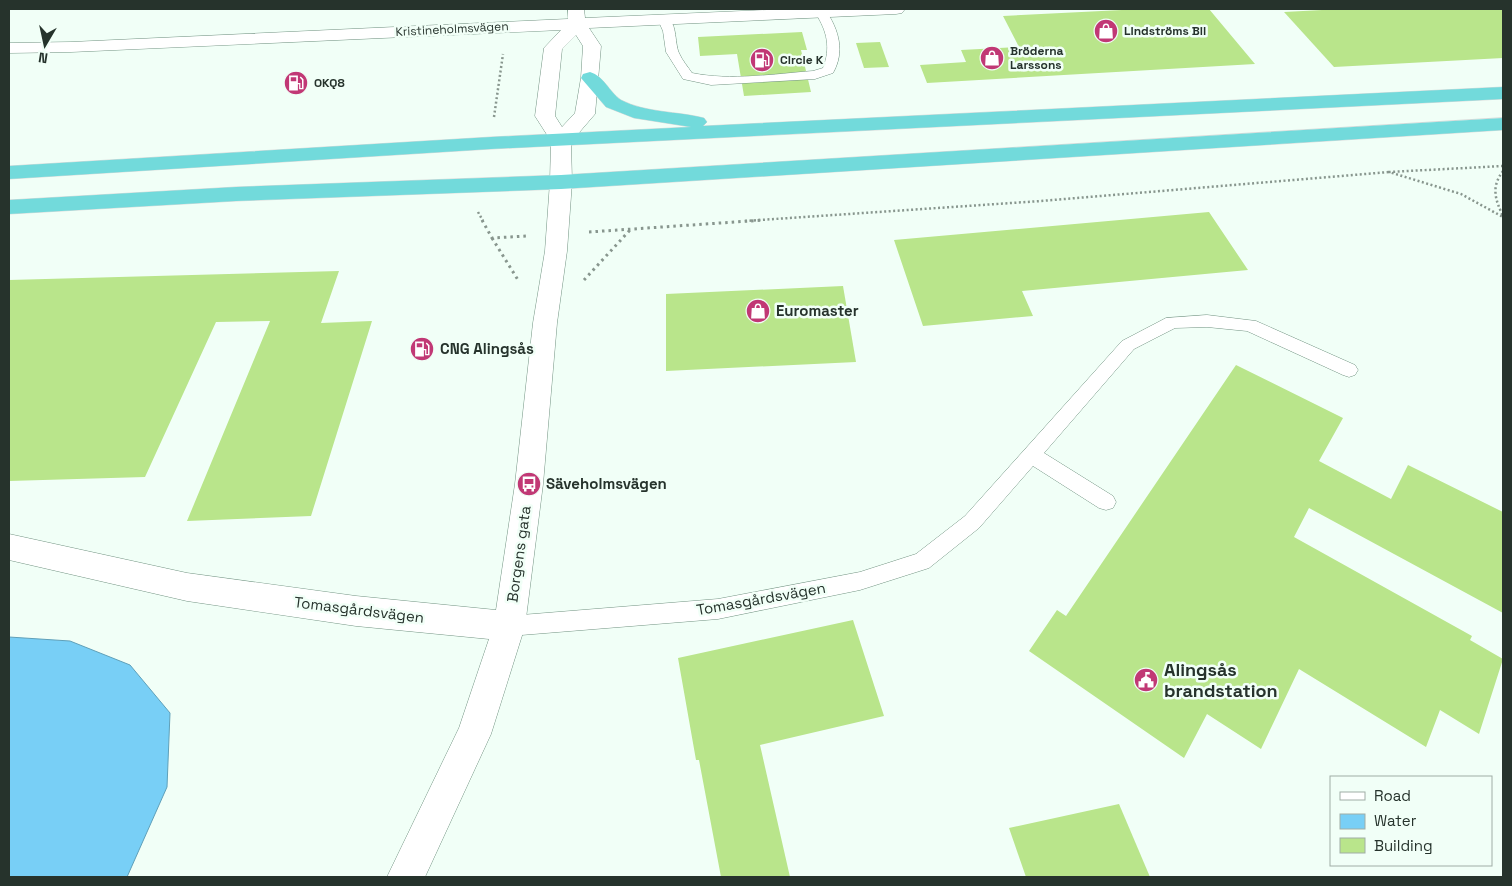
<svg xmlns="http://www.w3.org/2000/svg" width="1512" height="886" font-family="'Space Grotesk',sans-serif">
<rect width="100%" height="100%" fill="#f1fff7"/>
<polygon fill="#78cff6" stroke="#5fa0b9" points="9,637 70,641 130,665 170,713 167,787 127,877 9,877"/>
<g fill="#b9e58b">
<polygon points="1142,9 1209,9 1255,64 927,83 920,65 966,62 961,50 1019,47 1003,16"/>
<polygon points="1341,9 1503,9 1503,58 1334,67 1284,12"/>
<polygon points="802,32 807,50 801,50 811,92 744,96 737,54 700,56 698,37"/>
<polygon points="880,42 889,67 864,68 856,43"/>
<polygon points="1209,212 1248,270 1022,291 1033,316 923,326 894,240"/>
<polygon points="339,271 321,323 372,321 311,516 187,521 270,321 216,322 145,477 9,481 9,280"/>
<polygon points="843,286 856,362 666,371 666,294"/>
<polygon points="1236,365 1343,418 1319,461 1391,499 1408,465 1503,512 1503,613 1309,508 1294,537 1472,636 1470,640 1503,659 1479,734 1440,710 1426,747 1299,669 1261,749 1207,714 1184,758 1029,651 1057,610 1066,616"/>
<polygon points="853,620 884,716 760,745 790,877 721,877 699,760 696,760 678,658"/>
<polygon points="1119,804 1150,877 1026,877 1009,828"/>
</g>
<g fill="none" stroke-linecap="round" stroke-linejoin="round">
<g stroke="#739483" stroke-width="1">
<g id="service">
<path d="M 822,10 L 826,11 C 839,30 845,52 833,73 L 815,79 L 711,85 L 683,79 L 666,52 L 663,31 L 658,20 L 664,16 C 678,20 674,42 679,53 C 682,60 688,67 692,73 C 731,81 774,74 813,71 L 823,68 C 831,48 827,31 816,14 Z"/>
<polygon points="1207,315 1256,321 1355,365 1358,370 1355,375 1349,377 1343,375 1247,331 1207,327 1175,328 1134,349 1044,453 1113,496 1116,502 1113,508 1106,510 1099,508 1033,466 979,528 929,568 860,590 718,619 509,636 501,633 498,626 501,619 509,616 718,599 860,572 916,554 965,516 1122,341 1166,318"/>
</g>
</g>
<g stroke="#739483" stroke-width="1">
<polygon id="minor" points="561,175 569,177 572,182 567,251 557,323 543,484 525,626 491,734 425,877 387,877 459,728 489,639 356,626 187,601 9,560 9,534 187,573 356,596 496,610 515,484 533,323 545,251 550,182 553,177"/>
</g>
<g stroke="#739483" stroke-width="1">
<path id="tertiary" d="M 568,9 L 584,9 L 585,18 L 788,9 L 905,9 L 902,13 L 896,14 L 589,28 L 601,46 L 595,114 L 571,142 L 572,182 L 569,187 L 561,189 L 553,187 L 550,182 L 551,141 L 535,116 L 544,48 L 561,30 L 71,52 L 9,53 L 9,43 L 71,42 L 568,19 ZM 576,35 L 583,46 L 581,78 L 575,113 L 562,127 L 555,116 L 562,49 Z"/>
</g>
<g stroke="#d8dad9" stroke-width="1">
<g id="trunk">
<path d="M 590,72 C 604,76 609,92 621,100 C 646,113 677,111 704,118 L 707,122 L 703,126 L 1503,87 L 1503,99 L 491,149 L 9,179 L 9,166 L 491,137 L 691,127 L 634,118 L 606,107 L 581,78 L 583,74 Z"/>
<polygon points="1503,118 1503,130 561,189 236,201 9,214 9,200 236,187 561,175"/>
</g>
</g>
<g stroke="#88968e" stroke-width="2.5" stroke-dasharray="2 2.5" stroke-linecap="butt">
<polyline points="494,117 503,54"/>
<polyline points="1503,166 1389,172 1461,194 1503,217"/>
<path d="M 1503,171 C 1491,187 1495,199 1503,216"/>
<polyline points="478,212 483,221"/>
<polyline points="745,221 1041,201 1389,172"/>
</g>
<g stroke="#88968e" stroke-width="3" stroke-dasharray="2.5 4" stroke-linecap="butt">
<polyline points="482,220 492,238 526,236"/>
<polyline points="589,232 764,220"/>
<polyline points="492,238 518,280"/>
<polyline points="584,280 630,230"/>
</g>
<use href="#service" fill="#fff" fill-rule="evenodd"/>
<use href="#minor" fill="#fff" fill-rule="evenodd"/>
<use href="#tertiary" fill="#fff" fill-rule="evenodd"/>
<use href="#trunk" fill="#72dadb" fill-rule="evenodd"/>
</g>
<defs>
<g id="shop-disc" transform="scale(1.25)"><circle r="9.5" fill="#c13875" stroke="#f1fff7"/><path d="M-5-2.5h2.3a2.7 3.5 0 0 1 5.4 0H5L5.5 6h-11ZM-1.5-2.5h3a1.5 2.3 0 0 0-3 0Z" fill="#fff"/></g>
<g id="fuel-disc" transform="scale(1.25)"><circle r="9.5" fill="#c13875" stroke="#f1fff7"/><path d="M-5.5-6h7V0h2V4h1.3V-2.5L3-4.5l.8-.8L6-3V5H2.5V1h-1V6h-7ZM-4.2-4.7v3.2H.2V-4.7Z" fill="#fff"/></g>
<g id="bus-disc" transform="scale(1.25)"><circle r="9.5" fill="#c13875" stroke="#f1fff7"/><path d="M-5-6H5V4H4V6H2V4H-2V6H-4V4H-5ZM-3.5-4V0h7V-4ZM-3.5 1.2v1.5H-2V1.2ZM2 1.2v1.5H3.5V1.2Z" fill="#fff"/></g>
<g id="civic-disc" transform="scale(1.25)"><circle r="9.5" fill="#c13875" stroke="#f1fff7"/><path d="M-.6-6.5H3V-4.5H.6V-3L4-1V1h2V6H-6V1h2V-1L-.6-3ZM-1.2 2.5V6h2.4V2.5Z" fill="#fff"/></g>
</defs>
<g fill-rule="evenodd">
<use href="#shop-disc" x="1106" y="31"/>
<use href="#shop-disc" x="992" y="58"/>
<use href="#fuel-disc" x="762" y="60"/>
<use href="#fuel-disc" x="296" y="83"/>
<use href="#shop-disc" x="758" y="311"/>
<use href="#fuel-disc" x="422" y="349"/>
<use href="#bus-disc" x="529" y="484"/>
<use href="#civic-disc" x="1146" y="680"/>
</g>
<g text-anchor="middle" stroke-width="5" stroke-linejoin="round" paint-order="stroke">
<g font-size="12" fill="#26332c" stroke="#f1fff7">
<text transform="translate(452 29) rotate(-3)" y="4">Kristineholmsvägen</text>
</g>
<g font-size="12" font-weight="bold" fill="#26332c" stroke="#f1fff7" text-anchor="start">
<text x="1124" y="35">Lindströms Bil</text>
<text x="1010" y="55">Bröderna<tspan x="1010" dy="14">Larssons</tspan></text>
<text x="780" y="64">Circle K</text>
<text x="314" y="87">OKQ8</text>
</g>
<g font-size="15" font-weight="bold" fill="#26332c" stroke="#f1fff7" text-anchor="start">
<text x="776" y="316">Euromaster</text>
<text x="440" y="354">CNG Alingsås</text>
<text x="546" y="489">Säveholmsvägen</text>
</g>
<g font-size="15" fill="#26332c" stroke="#f1fff7">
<text transform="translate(519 554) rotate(-82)" y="5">Borgens gata</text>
<text transform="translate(761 599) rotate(-10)" y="5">Tomasgårdsvägen</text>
<text transform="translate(359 610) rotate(7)" y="5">Tomasgårdsvägen</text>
</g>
<g font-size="18" font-weight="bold" fill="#26332c" stroke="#f1fff7" text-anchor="start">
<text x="1164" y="676">Alingsås<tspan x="1164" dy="21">brandstation</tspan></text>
</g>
</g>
<rect width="1512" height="886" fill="none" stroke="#26332c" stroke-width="20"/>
<rect x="1330" y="776" width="162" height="90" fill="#f1fff7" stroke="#a0ada6"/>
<rect x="1340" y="792" width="25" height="8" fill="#ffffff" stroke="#a0ada6"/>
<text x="1374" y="801" font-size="15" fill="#26332c">Road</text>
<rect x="1340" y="814" width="25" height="15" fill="#78cff6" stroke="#a0ada6"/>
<text x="1374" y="826" font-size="15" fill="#26332c">Water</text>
<rect x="1340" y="838" width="25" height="15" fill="#b9e58b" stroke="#a0ada6"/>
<text x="1374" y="851" font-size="15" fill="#26332c">Building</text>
<g transform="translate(45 45) rotate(189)" stroke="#f1fff7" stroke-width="4" paint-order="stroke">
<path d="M0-4L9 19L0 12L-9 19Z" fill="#26332c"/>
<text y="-8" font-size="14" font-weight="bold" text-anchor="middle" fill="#26332c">N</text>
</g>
</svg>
